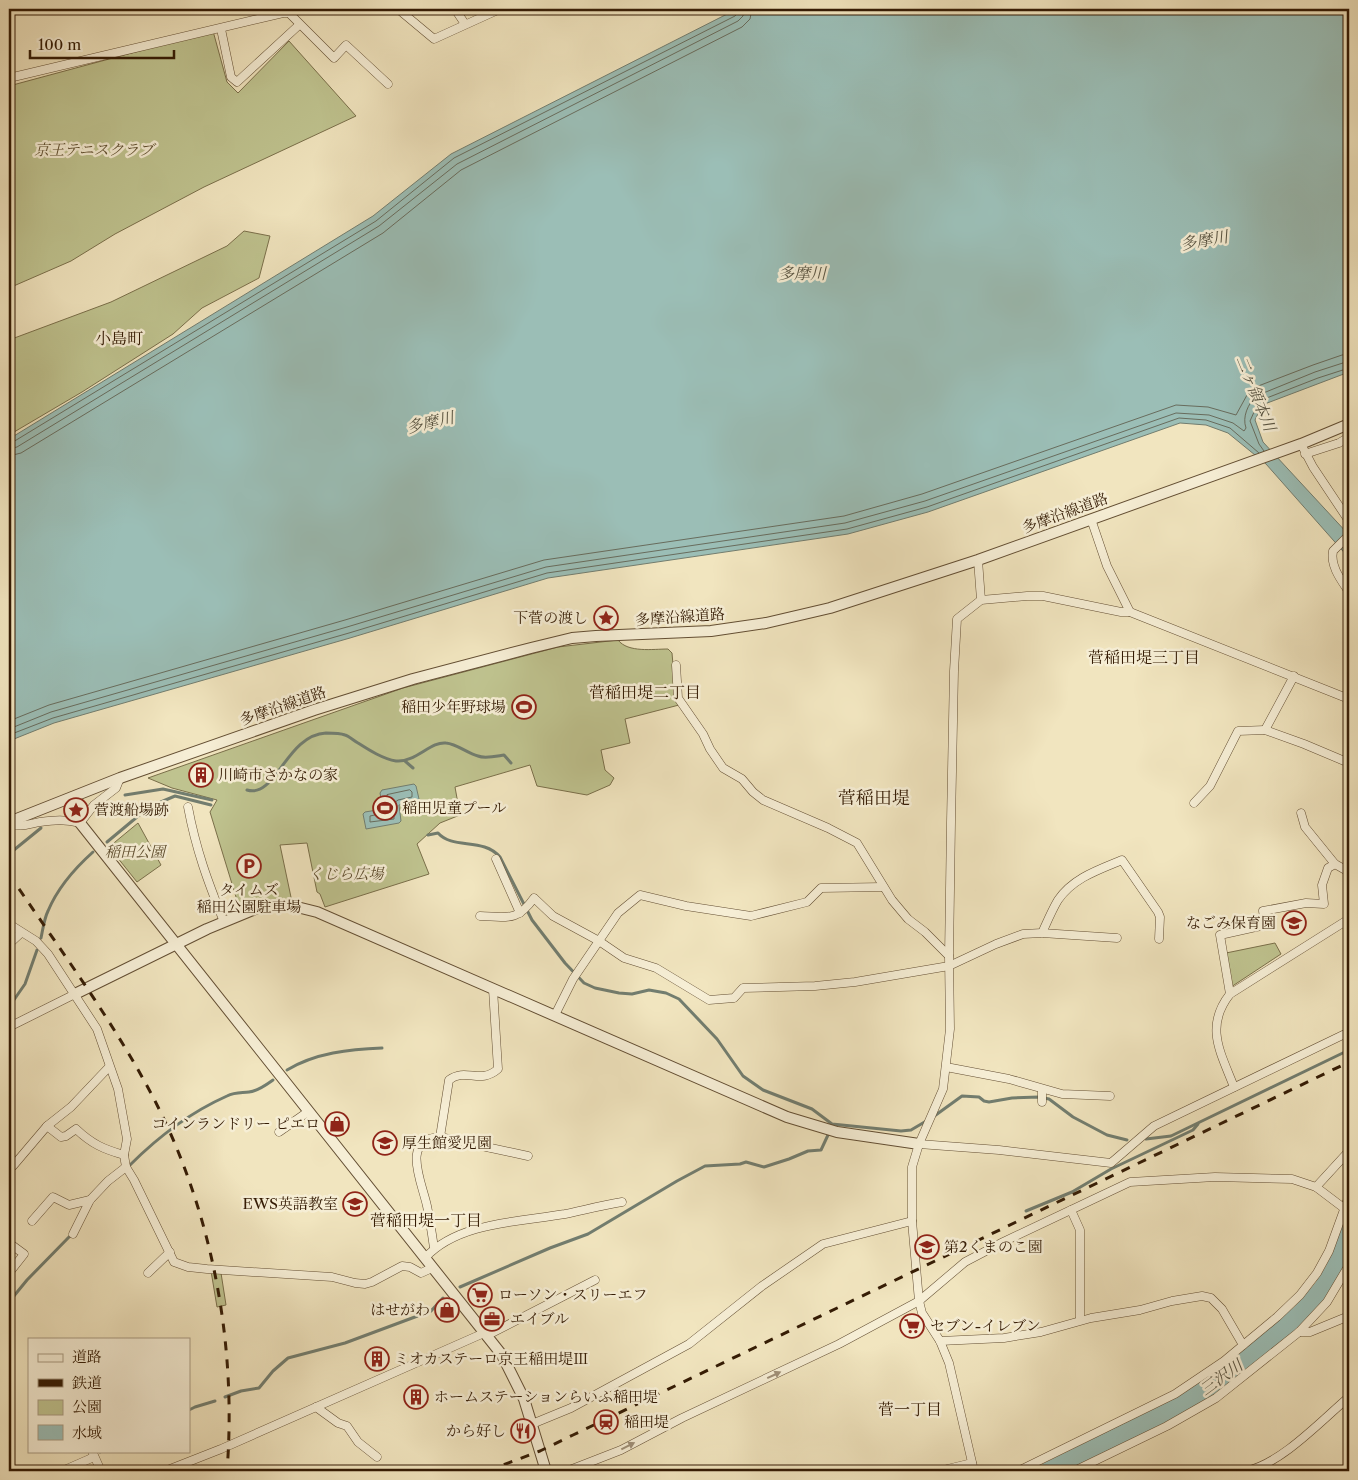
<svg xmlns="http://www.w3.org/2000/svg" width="1358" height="1480" font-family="'Libre Caslon Text','Noto Serif JP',serif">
<rect width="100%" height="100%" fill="#f1e5bf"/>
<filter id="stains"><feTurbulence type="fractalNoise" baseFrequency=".004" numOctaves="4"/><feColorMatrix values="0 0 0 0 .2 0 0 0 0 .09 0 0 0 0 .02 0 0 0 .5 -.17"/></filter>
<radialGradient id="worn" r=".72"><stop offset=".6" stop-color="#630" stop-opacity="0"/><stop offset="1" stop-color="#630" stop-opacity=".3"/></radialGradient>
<g fill="#bfc38f" stroke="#7a6f4a">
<polygon points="213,31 227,82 238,93 289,41 356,116 204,187 115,234 71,261 9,288 9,86"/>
<polygon points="244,231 270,236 259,278 202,308 173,334 82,392 9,435 9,340 111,302 227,246"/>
<path d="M 618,640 C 628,653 653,649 668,649 L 672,653 L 676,700 L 679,705 L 625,719 L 630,743 L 601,750 L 605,770 L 614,778 L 610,785 L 587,795 L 537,786 L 530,765 L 455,787 L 460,815 L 440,823 L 417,844 L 429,874 L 325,907 L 320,894 L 317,892 L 307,843 L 280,845 L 292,902 L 259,903 L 240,910 L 210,812 L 217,800 L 172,788 L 148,778 L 403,688 L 558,647 Z"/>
<polygon points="138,823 161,865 137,882 109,847"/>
<polygon points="1275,943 1281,954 1231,987 1226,953"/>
<polygon points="211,1271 221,1273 226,1305 217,1307"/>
</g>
<g fill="#9bbeb6" stroke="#727d6f">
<polygon points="737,9 1349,9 1349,372 1262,405 1255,420 1263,442 1349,535 1349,558 1266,464 1228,433 1206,425 1180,423 928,512 848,534 548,578 350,638 54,723 9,741 9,439 373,216 451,154"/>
<polygon points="414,784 416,786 419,799 416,802 399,805 401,821 399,823 366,829 363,814 365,812 383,809 380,793 382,790"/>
</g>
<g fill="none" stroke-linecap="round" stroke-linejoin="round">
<g stroke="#686c5d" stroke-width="1">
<polyline points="9,443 13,442 376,221 454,158 735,16 738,13 738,9"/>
<polyline points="9,449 17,447 379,226 457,164 738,21 743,16 744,9"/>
<polyline points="1264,451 1259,444 1250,421 1259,401 1318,378 1349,368"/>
<polyline points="9,456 21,453 383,233 461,170 742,27 750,19 752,9"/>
<polyline points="9,721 49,705 345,620 544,560 844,516 922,494 1176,405 1208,407 1236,415 1247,395 1253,388 1313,365 1342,355 1349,354"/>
<path d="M 9,729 L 51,712 L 347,627 L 546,567 L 845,523 L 925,501 L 1176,413 L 1209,415 L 1233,423 L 1244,431 L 1246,428 C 1242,417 1248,404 1256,396 L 1315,372 L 1349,361"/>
<polyline points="9,735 53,718 349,633 547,573 847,529 927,507 1179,418 1206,420 1230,428 1259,453"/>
<polygon points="410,790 412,792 412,797 398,800 394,803 394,819 370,822 370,816 384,813 387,811 387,795"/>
</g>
<g stroke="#727d6f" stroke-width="3">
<polyline points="405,761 413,768"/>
<path d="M 247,790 C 276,799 286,735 326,733 C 331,733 340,733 345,735 C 349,736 354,741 358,743 C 369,750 383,759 396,761 C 415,763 431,741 446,743 C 457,744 467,753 478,756 C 485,759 497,756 504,755 L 511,763"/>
<polyline points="125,795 163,789 212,800"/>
<path d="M 428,835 L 438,833 C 453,850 483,837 500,857 L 532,920 L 565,963 L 584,983 L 595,988 L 619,993 L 632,994 L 649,990 L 666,993 L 679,999 L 717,1039 L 743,1076 L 763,1090 L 812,1109 L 832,1124 L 901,1131 L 911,1130 L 928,1120"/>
<polyline points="107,842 149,807 175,796 211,805"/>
<polyline points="9,854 41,828"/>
<path d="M 41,938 C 43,929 44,919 48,911 C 58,887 74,869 93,852"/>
<polyline points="9,1007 25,984 37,950"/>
<path d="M 287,1070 C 315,1053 350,1049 382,1048"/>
<polyline points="933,1117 962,1096 979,1097 984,1101 989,1102 1012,1098 1039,1097 1049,1099 1073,1117 1107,1135 1127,1140"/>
<polyline points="1146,1139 1171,1136 1349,1050"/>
<path d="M 130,1165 C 157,1138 191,1112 227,1096 C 235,1092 241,1093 249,1092 C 258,1091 266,1085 273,1080"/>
<polyline points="1026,1211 1072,1192 1111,1169 1193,1130 1198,1124"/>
<polyline points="460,1287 550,1248 588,1234 677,1181 705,1166 740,1164 746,1162 764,1167 789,1159 808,1151 821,1150 828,1135"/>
<polyline points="9,1302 27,1280 70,1236"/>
<polyline points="225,1397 241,1391 259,1388 273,1371 288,1358 345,1343 431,1311 443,1298"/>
<polyline points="189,1410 195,1407 215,1401"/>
<polyline points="100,1452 101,1451"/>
</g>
<polyline stroke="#9bbeb6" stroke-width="18" points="1048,1471 1188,1401 1232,1371 1301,1313 1322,1289 1334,1270 1349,1232"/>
<g stroke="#634e33" stroke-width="9">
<g id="minor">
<polyline points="398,9 434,39 500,9"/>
<polyline points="455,9 465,24"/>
<polyline points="221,29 231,77 237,82 299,25"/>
<polyline points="9,78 283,13 289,13 334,58 346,45 388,84"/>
<polyline points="1301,444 1313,467 1349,521"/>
<polyline points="1305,454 1339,443 1349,437"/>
<polyline points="1091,519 1107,566 1130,612 1349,699"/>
<path d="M 1349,535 L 1333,551 C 1330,566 1341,580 1349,592"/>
<polyline points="978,560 981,600"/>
<polyline points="676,665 678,698 703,734 710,749 723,768 742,779 753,792 763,800 828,828 857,843 892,900 908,919 925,932 949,956"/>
<polyline points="1265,730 1294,676"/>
<polyline points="1194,803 1210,786 1238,731 1265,730 1304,744 1349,763"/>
<path d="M 188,807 C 196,850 208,882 224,922"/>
<polyline points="1301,813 1305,827 1335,864 1349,872"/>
<path d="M 9,823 C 20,828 28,824 40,822 C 54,820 66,819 80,823 L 94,805 L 116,788 L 120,778"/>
<polyline points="496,859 520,913"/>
<path d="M 480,916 C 507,917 517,922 534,898 L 553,916 L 599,941 L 624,958 L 656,968 L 709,1000 L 734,998 L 743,988 L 815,986 L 855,982 L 949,966 L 996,944 L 1023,934 L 1042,933 L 1117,938"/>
<polyline points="9,924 36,941 48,954 97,1029 118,1089 127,1139 124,1155 126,1167 134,1180 174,1262 188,1267 207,1269 332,1277 355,1283 365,1284 372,1282 402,1266 410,1267 421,1273 432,1268"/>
<path d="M 1042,933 C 1047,922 1052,910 1058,900 C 1073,878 1098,870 1122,860 L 1158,912 L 1160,917 L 1159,939"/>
<polyline points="9,944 21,933"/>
<polyline points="1230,994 1220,935 1265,925 1263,911 1306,903 1324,904 1322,885 1328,868 1335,864"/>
<polyline points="555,1015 573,979 618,913 640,895 686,906 751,916 807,902 821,888 883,887"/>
<polyline points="9,1027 75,994"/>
<polyline points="946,1067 1009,1079 1062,1094 1110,1096"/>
<path d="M 1234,1087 C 1221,1053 1204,1027 1230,994 L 1349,919"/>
<polyline points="1042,1102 1042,1090"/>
<polyline points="47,1126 71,1107 109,1067"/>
<polyline points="279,1132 309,1111"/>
<path d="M 440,1137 L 449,1080 C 466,1067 480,1085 498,1069 L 493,989"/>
<polyline points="919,1144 999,1150 1111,1163 1154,1126 1349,1032"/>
<path d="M 9,1166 L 13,1166 L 47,1126 L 61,1137 L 66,1136 L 76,1129 C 92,1144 103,1149 124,1155"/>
<polyline points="1316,1187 1349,1151"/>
<polyline points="1071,1210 1080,1230 1080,1320"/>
<polyline points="32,1221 53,1197 69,1205 90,1200"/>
<polyline points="73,1234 90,1200 108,1181 126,1167"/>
<polyline points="9,1243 24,1254 9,1273"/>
<path d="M 434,1248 C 432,1234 430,1220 427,1206 C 422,1182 400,1139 440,1137 L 528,1156"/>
<path d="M 425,1258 C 458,1222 519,1222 565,1214 C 584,1210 603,1205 622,1202"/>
<polyline points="148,1273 170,1252"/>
<polyline points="1299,1332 1310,1332 1349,1316"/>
<polyline points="486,1336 595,1280"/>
<polyline points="940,1341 1004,1338 1041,1332 1091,1318 1140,1310 1172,1301 1202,1296 1211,1298 1222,1309 1243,1345"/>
<polyline points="316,1407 338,1423 347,1426 358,1442 377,1457"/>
<polyline points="532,1424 571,1408 689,1344 762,1286 823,1244 912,1221"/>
<polyline points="92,1451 101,1471"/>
<polyline points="62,1471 94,1457"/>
<polyline points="165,1471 221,1449 484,1333"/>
<polyline points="567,1471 621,1450 682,1418 839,1344 919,1301 965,1262 1003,1242 1130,1182 1215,1177 1292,1179 1316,1187 1349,1212"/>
<polyline points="939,1471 972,1463"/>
<polyline points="974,1471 949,1363 940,1341 922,1313 919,1301 912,1221 912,1167 919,1144 943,1089 950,1029 949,956 951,822 954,671 957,619 981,600 1027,596 1043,596 1121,612 1130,612"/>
<polyline points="1018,1471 1175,1394 1224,1361 1277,1317 1300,1295 1317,1273 1329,1251 1349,1196"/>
<polyline points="1074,1471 1167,1426 1216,1398 1299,1332 1327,1302 1349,1265"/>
<path d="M 1246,1471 C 1281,1464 1322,1420 1349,1397"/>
</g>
</g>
<g stroke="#634e33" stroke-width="12">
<g id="tertiary">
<polyline points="9,822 120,778 314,710 413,679 531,648 572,638 596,636 711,631 766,623 830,608 978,560 1301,444 1349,424"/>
<polyline points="80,823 502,1355 524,1399 546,1471"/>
<polyline points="75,994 207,929 260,907 276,905 293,906 317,912 787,1117 837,1132 919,1144"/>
</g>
</g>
<use href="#minor" stroke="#f6eed5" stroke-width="8"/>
<use href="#tertiary" stroke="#f6eed5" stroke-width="10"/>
<g stroke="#341b04" stroke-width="3" stroke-dasharray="9 9" stroke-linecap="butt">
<path d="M 9,874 C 58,947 112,1019 153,1097 C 212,1211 237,1343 227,1471"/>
<polyline points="487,1471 540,1451 573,1435 1349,1062"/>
</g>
</g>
<defs><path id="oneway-solid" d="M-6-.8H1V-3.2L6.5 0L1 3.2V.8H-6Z" transform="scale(1.25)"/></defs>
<g fill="#9f8f77">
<use href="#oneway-solid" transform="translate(774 1375) rotate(-25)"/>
<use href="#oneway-solid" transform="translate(628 1446) rotate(-27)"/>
</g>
<defs>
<g id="sight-ring" transform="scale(1.25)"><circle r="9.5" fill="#f6eed5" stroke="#8f2418" stroke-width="1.5"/><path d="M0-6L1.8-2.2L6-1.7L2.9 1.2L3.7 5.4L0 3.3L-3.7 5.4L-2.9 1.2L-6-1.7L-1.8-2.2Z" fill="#8f2418"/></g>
<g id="stadium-ring" transform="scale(1.25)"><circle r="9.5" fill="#f6eed5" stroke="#8f2418" stroke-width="1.5"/><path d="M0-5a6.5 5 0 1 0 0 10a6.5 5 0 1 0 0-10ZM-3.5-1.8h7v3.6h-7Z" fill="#8f2418"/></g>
<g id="building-ring" transform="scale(1.25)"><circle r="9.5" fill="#f6eed5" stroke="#8f2418" stroke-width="1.5"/><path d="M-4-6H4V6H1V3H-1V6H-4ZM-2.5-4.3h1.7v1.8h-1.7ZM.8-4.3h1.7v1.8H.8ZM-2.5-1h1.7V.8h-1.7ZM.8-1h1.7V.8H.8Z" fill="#8f2418"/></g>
<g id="parking-ring" transform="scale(1.25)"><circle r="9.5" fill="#f6eed5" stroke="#8f2418" stroke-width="1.5"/><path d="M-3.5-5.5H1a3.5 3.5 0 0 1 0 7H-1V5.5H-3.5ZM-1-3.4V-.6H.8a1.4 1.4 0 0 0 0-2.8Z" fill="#8f2418"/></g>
<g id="school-ring" transform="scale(1.25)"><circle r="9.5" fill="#f6eed5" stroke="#8f2418" stroke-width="1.5"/><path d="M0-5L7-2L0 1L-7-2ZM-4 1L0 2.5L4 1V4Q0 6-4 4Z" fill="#8f2418"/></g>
<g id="shop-ring" transform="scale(1.25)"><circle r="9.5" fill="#f6eed5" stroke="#8f2418" stroke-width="1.5"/><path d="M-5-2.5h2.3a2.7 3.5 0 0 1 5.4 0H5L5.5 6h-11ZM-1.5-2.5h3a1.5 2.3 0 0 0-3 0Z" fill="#8f2418"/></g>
<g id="supermarket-ring" transform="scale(1.25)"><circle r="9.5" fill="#f6eed5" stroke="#8f2418" stroke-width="1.5"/><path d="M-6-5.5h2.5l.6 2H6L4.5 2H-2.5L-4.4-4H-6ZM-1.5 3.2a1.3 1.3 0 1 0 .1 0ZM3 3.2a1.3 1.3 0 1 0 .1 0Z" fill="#8f2418"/></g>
<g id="office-ring" transform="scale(1.25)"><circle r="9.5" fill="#f6eed5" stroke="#8f2418" stroke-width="1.5"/><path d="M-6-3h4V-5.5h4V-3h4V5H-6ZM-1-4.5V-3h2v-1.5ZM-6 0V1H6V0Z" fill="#8f2418"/></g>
<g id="station-ring" transform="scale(1.25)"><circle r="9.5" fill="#f6eed5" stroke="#8f2418" stroke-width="1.5"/><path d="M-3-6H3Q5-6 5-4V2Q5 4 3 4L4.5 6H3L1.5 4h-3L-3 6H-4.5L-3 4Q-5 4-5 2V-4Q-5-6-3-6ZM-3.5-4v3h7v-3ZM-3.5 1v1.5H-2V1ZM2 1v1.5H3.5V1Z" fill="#8f2418"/></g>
<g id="restaurant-ring" transform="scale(1.25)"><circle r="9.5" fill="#f6eed5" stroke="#8f2418" stroke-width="1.5"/><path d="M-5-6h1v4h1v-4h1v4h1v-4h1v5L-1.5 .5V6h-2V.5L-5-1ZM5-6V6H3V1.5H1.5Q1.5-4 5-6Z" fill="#8f2418"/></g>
</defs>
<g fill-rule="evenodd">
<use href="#sight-ring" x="606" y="618"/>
<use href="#stadium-ring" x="524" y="707"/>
<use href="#building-ring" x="201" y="775"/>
<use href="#stadium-ring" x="385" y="808"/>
<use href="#sight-ring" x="76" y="810"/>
<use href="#parking-ring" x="249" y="866"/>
<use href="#school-ring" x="1294" y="923"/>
<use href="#shop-ring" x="337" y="1124"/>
<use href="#school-ring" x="385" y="1143"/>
<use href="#school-ring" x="355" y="1204"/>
<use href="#school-ring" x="927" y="1247"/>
<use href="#supermarket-ring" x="480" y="1295"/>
<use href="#shop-ring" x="447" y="1310"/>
<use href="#office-ring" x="492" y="1319"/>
<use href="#supermarket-ring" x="912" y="1326"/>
<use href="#building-ring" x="377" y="1359"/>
<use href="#building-ring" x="416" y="1397"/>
<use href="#station-ring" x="606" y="1422"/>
<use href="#restaurant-ring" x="523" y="1431"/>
</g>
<g text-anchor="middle" stroke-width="5" stroke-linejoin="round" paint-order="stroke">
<g font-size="15" font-style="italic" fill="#5e4d2e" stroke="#f6eed5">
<text x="94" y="155">京王テニスクラブ</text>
<text x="135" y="857">稲田公園</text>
<text x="346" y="879">くじら広場</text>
</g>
<g font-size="15" fill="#341b04" stroke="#f6eed5">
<text transform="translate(1065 513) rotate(-20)" y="5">多摩沿線道路</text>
<text transform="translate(680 617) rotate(-4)" y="5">多摩沿線道路</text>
<text transform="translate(283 706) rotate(-19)" y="5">多摩沿線道路</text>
</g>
<g font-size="15" fill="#341b04" stroke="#f6eed5" text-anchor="start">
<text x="588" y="623" text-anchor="end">下菅の渡し</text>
<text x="506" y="712" text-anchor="end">稲田少年野球場</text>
<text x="218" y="780">川崎市さかなの家</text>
<text x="402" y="813">稲田児童プール</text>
<text x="94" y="815">菅渡船場跡</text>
<text x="249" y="895" text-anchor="middle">タイムズ<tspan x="249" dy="17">稲田公園駐車場</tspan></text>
<text x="1276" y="928" text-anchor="end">なごみ保育園</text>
<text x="320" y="1129" text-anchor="end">コインランドリー ピエロ</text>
<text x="402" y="1148">厚生館愛児園</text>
<text x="338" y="1209" text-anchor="end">EWS英語教室</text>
<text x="944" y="1252">第2くまのこ園</text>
<text x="498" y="1300">ローソン・スリーエフ</text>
<text x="430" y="1315" text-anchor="end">はせがわ</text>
<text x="510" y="1324">エイブル</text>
<text x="930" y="1331">セブン-イレブン</text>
<text x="394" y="1364">ミオカステーロ京王稲田堤Ⅲ</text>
<text x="434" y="1402">ホームステーションらいふ稲田堤</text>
<text x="624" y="1427">稲田堤</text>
<text x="506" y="1436" text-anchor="end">から好し</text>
</g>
<g font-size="16" font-style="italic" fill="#585442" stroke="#f6eed5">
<text transform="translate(1204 240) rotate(-10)" y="6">多摩川</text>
<text x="802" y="279">多摩川</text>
<text transform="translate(1256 393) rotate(68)" y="6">二ヶ領本川</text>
<text transform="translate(430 422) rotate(-13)" y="6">多摩川</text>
<text transform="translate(1221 1377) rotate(-36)" y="6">三沢川</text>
</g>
<g font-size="16" fill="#341b04" stroke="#f6eed5">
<text x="119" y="344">小島町</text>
<text x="1144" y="663">菅稲田堤三丁目</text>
<text x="645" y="698">菅稲田堤二丁目</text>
<text x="426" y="1226">菅稲田堤一丁目</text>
<text x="910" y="1415">菅一丁目</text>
</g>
<g font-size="18" fill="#341b04" stroke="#f6eed5">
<text x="874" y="804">菅稲田堤</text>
</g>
</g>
<rect width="1358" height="1480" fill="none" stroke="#f1e5bf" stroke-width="30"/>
<rect x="10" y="10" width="1338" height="1460" fill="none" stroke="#341b04" stroke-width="2.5"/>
<rect x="15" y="15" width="1328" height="1450" fill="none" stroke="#341b04"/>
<rect x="28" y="1338" width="162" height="115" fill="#f6eed5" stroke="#a89a81"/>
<rect x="38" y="1354" width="25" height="8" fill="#f6eed5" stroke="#a89a81"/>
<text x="72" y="1362" font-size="15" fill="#341b04">道路</text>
<rect x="38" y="1379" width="25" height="8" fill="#341b04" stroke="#a89a81"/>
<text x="72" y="1388" font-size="15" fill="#341b04">鉄道</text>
<rect x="38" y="1400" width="25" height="15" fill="#bfc38f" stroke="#a89a81"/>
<text x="72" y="1412" font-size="15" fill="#341b04">公園</text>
<rect x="38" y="1425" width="25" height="15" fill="#9bbeb6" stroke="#a89a81"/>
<text x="72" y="1438" font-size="15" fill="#341b04">水域</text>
<path d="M30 50v8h144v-8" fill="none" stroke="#341b04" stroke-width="2.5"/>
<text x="38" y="50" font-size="15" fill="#341b04" stroke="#f6eed5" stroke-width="4" paint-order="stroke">100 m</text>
<rect width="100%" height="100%" filter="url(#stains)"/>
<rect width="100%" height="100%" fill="url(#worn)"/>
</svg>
